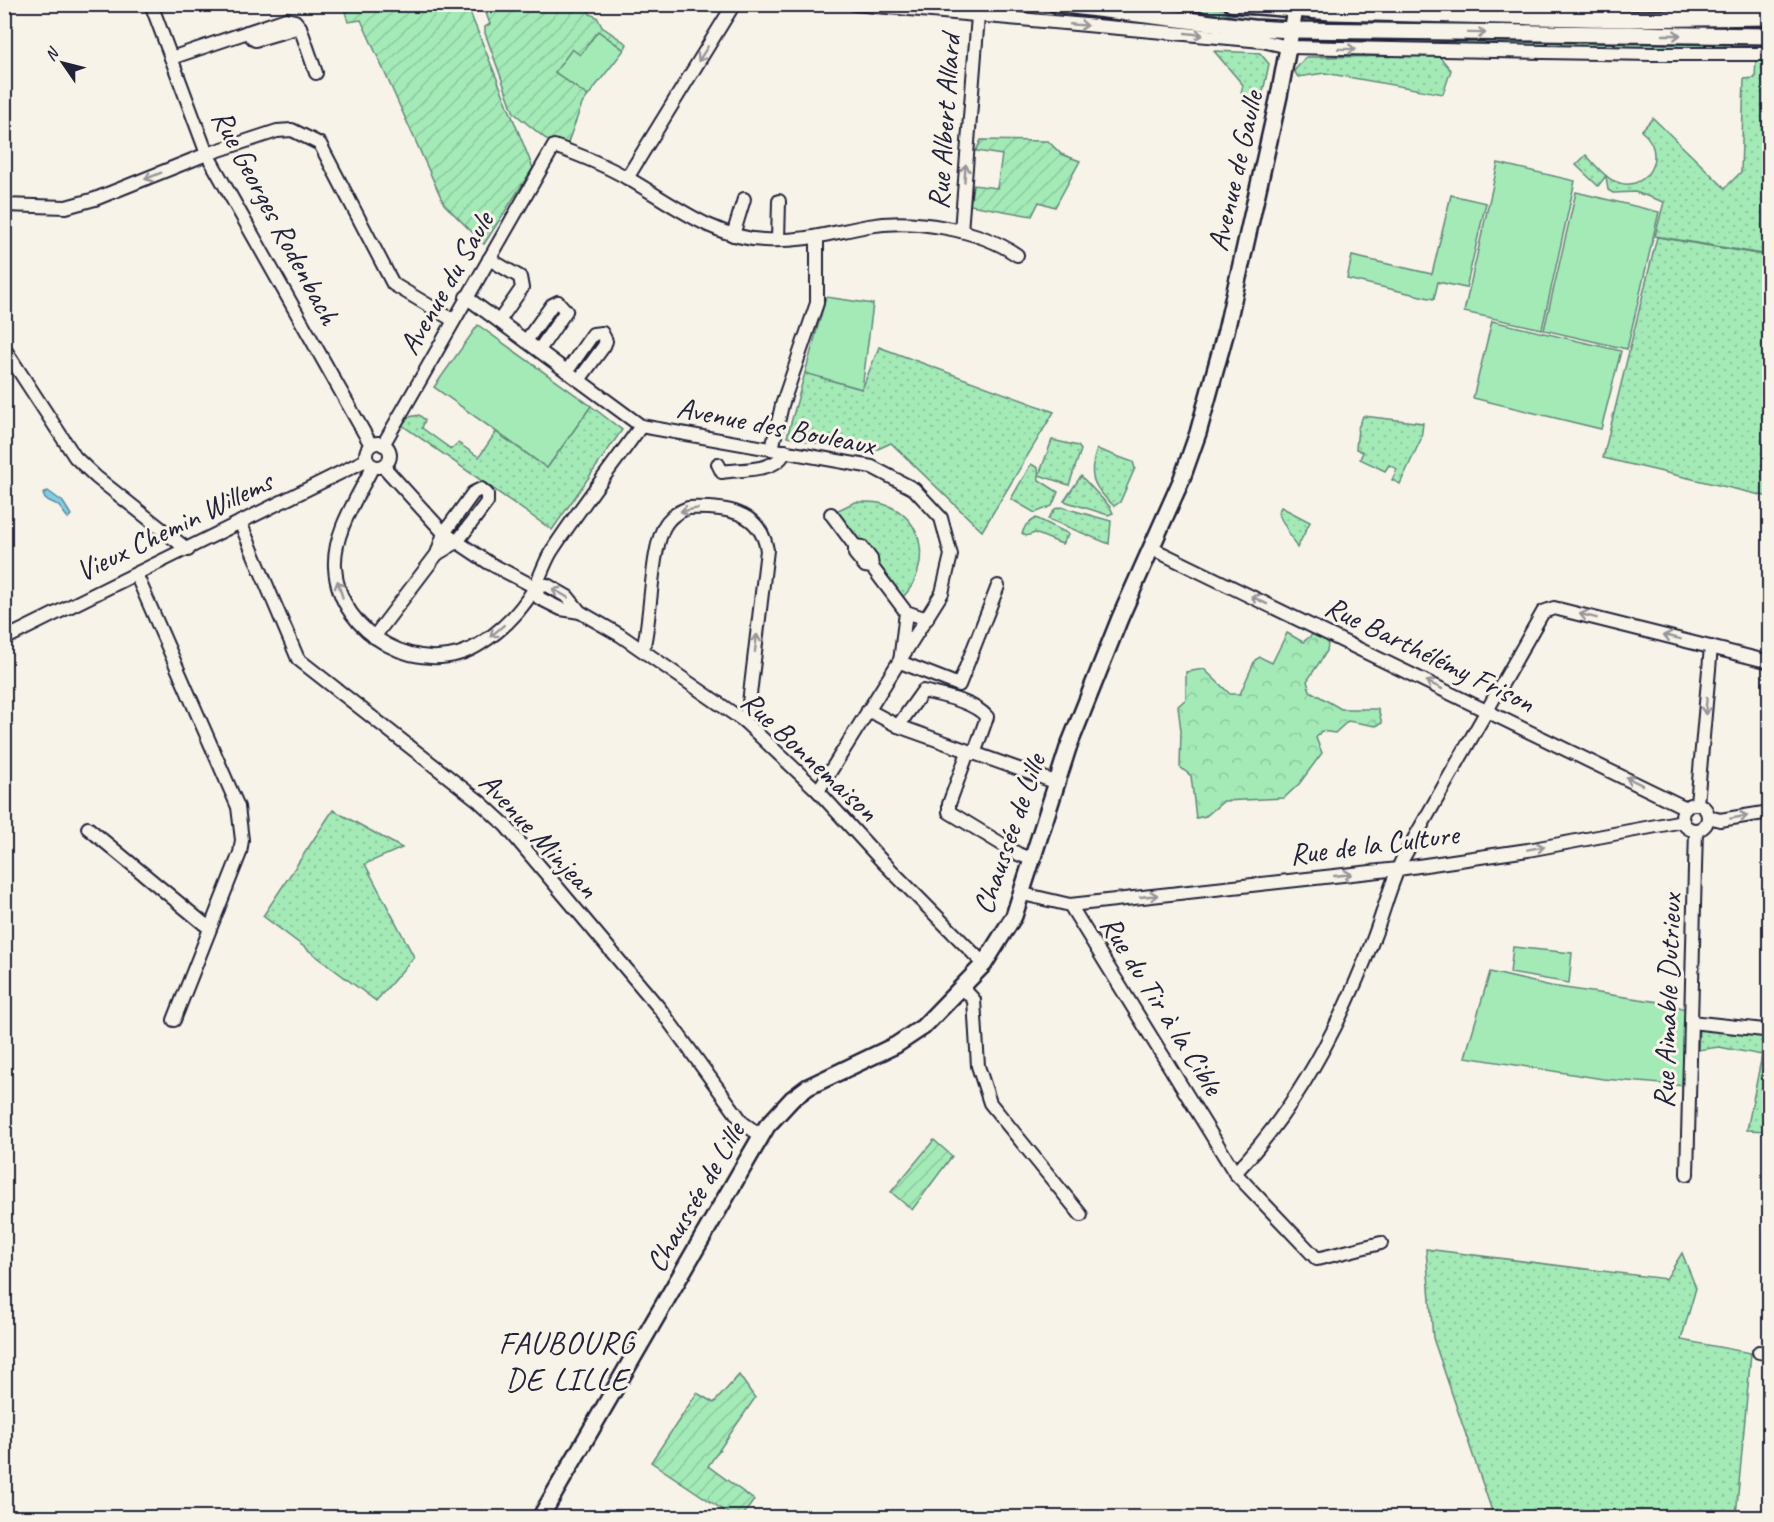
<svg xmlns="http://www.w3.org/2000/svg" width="1774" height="1522" font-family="Caveat,sans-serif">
<defs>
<pattern id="grass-dots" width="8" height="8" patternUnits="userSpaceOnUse" patternTransform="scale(1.5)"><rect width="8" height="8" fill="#a3eab7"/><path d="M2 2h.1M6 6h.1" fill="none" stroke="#8cc89e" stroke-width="1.8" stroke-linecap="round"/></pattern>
<pattern id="forest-crowns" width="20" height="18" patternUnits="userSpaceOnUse" patternTransform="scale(1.5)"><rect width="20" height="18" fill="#a3eab7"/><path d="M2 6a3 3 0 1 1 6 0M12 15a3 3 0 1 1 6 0" fill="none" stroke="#8cc89e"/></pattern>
<pattern id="garden-furrows" width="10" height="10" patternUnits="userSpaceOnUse" patternTransform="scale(1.5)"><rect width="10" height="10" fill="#a3eab7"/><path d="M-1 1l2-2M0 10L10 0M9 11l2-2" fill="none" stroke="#8cc89e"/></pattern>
<pattern id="water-ripples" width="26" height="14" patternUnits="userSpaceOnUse" patternTransform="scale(1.5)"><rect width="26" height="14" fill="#83cde3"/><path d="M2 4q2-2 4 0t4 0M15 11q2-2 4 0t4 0" fill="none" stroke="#71b0c4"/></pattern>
</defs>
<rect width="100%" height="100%" fill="#f7f3e8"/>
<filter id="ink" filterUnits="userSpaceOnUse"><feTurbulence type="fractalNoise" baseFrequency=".0167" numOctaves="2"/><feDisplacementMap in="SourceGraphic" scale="12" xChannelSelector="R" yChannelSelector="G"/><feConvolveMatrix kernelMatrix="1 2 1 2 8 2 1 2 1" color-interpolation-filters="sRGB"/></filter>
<g filter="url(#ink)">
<g fill="url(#grass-dots)" stroke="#628679" stroke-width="1.5">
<polygon points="1137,5 1180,5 1255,11 1254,15 1229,14 1202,17 1204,11"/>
<polygon points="1327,37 1769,43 1770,48 1326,43"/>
<polygon points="1214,51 1260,53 1269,64 1260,106 1252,103 1241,93 1243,85"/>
<polygon points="1439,56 1451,70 1443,94 1325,73 1298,77 1294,71 1306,57"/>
<path d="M 1756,60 L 1769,60 L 1769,255 L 1655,236 L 1664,202 L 1635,192 L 1613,193 L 1608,190 L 1606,176 L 1598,186 L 1576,165 L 1586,155 C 1594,163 1603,176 1614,181 C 1646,196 1670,153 1641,131 L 1653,118 L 1725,188 L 1741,172 L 1744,79 L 1755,78 Z"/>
<polygon points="1657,237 1769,256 1769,497 1603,458"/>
<polygon points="879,347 1054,412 982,531 891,443 867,454 787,437 805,373 862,389"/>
<polygon points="591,406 622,430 552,530 402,425 409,417 419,415 425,420 422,428 451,449 458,443 479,457 496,432 547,468"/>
<polygon points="1363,416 1423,423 1421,439 1400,484 1392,480 1397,469 1389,465 1385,471 1360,459 1363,452 1356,449 1358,428"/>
<polygon points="1052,440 1078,446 1081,450 1069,485 1039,475"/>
<path d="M 1097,449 L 1133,462 L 1135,468 L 1120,502 L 1114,506 C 1093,487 1087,476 1097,449 Z"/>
<polygon points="1031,464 1038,468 1039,480 1058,492 1052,506 1035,513 1011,499"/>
<polygon points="1081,476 1110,507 1113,513 1108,515 1064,501"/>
<path d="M 855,502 C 864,502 875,501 883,504 C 927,517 931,569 902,598 L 836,511 Z"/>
<polygon points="1061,507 1111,521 1109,544 1048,519 1055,509"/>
<polygon points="1281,507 1310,522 1297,548 1278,513"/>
<polygon points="1036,518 1069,534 1062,544 1035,533 1026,536 1022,533 1026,525"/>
<polygon points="333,810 402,848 365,864 414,957 376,1001 263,916"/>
<polygon points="1699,1028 1769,1036 1769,1131 1747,1130 1762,1055 1719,1047 1698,1050"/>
<polygon points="1426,1249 1666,1279 1682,1253 1696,1288 1681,1340 1751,1353 1736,1516 1753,1517 1494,1517 1433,1338"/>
</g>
<polygon fill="url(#forest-crowns)" stroke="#628679" stroke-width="1.5" points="1287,633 1303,642 1313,634 1325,638 1328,643 1327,651 1307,681 1310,691 1341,709 1378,709 1382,723 1376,726 1348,721 1335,733 1321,731 1316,738 1322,753 1299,784 1284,798 1224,801 1206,816 1196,818 1191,776 1180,767 1181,731 1178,706 1186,699 1186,672 1204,669 1230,694 1240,694 1255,660 1260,657 1272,663"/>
<g fill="url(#garden-furrows)" stroke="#628679" stroke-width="1.5">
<polygon points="357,4 467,5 533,168 484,244 444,204 361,20 348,22 344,8"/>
<polygon points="483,5 588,5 590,14 597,17 602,27 627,44 624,50 598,31 580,55 555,72 588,96 582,104 567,145 551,143 514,113 485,33 485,27 490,24"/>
<polygon points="981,140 1048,141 1061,154 1080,161 1055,207 1039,202 1032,216 970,205 973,185 997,188 1002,155 976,151"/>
<polygon points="934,1140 952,1156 912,1210 891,1192"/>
<polygon points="739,1375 755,1398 708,1466 754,1500 742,1517 735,1518 651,1462 697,1393 714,1403"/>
</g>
<g fill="#a3eab7" stroke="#628679" stroke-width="1.5">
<polygon points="598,31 624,50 588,96 555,72 572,49 580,55"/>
<polygon points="1498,163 1575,181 1542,329 1464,312"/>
<polygon points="1576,192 1659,212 1627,349 1544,330"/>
<polygon points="1451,195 1486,203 1466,288 1438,282 1434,299 1347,279 1352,256 1432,274"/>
<polygon points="826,297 873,304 862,389 805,373"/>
<polygon points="1492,321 1621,351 1601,429 1473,398"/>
<polygon points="478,325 591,406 547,468 434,387"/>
<polygon points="1513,947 1572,953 1569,983 1510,973"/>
<polygon points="1490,972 1551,986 1666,1003 1692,1011 1686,1086 1603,1079 1465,1057"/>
</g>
<polygon fill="url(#water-ripples)" stroke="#5c89a0" stroke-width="1.5" points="48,491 63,502 71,515 68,518 58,505 45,499 43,494"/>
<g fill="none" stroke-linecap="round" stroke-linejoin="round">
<g stroke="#22223b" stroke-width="16">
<g id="minor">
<polyline points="151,4 207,154 371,445"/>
<polyline points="854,4 1262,41 1289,47 1652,54 1770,54"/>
<polyline points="247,32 255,40 300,27"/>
<polyline points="171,58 286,19 295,21 300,27 316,73"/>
<polyline points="627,178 734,4"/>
<polyline points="4,205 66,207 95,199 207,154 277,131 292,130 320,144 393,284 453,320"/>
<polyline points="961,231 978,16"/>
<polyline points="733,235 744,199"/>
<polyline points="778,240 779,201"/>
<polyline points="489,259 520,277 522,288 499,321"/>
<polyline points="466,297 641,426 872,467 914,489 941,518 951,555 942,593 818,791"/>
<polyline points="526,341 552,305 558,302 566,311 539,350"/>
<polyline points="4,348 75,457 96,477 188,550"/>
<polyline points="567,371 593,334 602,333 606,341 604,346 579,380"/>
<circle cx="378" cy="455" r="12"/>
<path d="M 383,445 L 554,146 C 580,155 605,165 629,179 C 671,203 714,238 764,240 C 805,242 830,233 868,226 C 912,218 980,229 1017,255"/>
<polyline points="772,449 782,405 817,303 817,239"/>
<path d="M 718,464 L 722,472 C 741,469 778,472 785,451"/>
<path d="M 373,466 C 358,497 333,532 335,567 C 338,635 423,681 480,644 C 501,631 521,611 534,589 C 540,577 544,564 551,552 C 579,509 611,468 641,426"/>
<polyline points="383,466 444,533 489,563 535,587 547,585 568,597 580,612"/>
<polygon points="481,489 487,494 487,502 457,542 437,554 444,533 473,493"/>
<polyline points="831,514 855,546 855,554 865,566 872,567"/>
<polyline points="240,522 298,659 479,801 505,825 660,1009 743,1123 760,1135"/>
<polyline points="855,546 862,547 871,559 872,567 906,612"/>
<polyline points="1151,548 1686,808"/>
<polyline points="136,574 238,807 242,840 240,853 174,1020"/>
<polyline points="535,587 539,598 561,609 580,612 620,635 744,721 818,791 881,860 984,964"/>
<polyline points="927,619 906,612 900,662 959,685 998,586"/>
<polyline points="374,637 437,554"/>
<polyline points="4,639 366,460"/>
<path d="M 643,649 C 652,618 650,542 668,521 C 673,515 680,511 688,508 C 723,507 760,509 767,550 L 749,703 L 744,721"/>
<polyline points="868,710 898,726 1055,782"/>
<path d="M 898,726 L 923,691 C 943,696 973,701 987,717 L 974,754"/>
<polyline points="968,752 949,804 949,812 1018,854 1033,860"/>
<polyline points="1697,804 1711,647"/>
<circle cx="1695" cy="817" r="13"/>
<polyline points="1709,817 1720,820 1770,812"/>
<polyline points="88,828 209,928"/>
<polyline points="1023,894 1070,905 1398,869 1528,850 1683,821"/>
<polyline points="1070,905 1235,1173 1317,1259 1381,1243"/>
<polyline points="963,988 974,1000 978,1066 990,1103 1081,1215"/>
<polyline points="1691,1022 1764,1030 1768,1033"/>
<path d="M 1235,1173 C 1298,1107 1342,1022 1374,937 C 1384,911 1390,885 1402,860 L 1543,612 L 1554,608 L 1770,662"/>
<polyline points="1687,1174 1696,830"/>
<polyline points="1759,1352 1770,1354"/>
</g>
</g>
<g stroke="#22223b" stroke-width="20">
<g id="major">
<polyline points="1056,4 1253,28 1293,30 1770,36"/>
<polyline points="1232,4 1331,12 1628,19 1770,17"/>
<polyline points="540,1518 767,1126 792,1099 808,1087 896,1045 923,1027 984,964 1014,916 1068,748 1120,618 1181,481 1198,433 1226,331 1279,96 1295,10"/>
</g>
</g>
<use href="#minor" stroke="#f7f3e8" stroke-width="12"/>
<use href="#major" stroke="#f7f3e8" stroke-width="15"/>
</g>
<defs><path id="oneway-shaft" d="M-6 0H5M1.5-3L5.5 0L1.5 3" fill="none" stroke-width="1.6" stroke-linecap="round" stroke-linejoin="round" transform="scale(1.5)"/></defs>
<g stroke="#97959a">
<use href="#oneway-shaft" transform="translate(1079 25) rotate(5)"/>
<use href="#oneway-shaft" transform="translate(1477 33) rotate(1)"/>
<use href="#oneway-shaft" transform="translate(1194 34) rotate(6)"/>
<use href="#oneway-shaft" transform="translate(1672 35)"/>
<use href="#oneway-shaft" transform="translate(1347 49) rotate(1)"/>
<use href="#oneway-shaft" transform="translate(703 54) rotate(122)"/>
<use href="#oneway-shaft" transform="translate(965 173) rotate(-86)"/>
<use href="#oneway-shaft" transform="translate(153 176) rotate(158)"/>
<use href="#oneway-shaft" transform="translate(689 510) rotate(170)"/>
<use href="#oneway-shaft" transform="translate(340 589) rotate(-107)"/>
<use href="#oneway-shaft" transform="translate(560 593) rotate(-150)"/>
<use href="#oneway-shaft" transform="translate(1259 600) rotate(-153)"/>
<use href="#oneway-shaft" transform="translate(1588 616) rotate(-166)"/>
<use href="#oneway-shaft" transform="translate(497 631) rotate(139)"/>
<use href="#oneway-shaft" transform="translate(1672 637) rotate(-166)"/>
<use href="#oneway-shaft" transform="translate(756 643) rotate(-83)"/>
<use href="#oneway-shaft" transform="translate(1434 685) rotate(-154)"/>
<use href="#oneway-shaft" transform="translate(1706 706) rotate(95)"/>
<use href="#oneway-shaft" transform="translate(1634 781) rotate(-154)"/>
<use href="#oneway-shaft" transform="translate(1739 817) rotate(-10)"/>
<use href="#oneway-shaft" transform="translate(1536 848) rotate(-10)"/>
<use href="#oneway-shaft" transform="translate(1343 875) rotate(-6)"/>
<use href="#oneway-shaft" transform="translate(1149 896) rotate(-6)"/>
</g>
</g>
<g text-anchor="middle" stroke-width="6" stroke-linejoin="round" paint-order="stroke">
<g font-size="30" fill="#22223b" stroke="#f7f3e8">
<text transform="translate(944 122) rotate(-86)" y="10">Rue Albert Allard</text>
<text transform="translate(1235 171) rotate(-77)" y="10">Avenue de Gaulle</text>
<text transform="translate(276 217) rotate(62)" y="10">Rue Georges Rodenbach</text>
<text transform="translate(446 283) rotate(-60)" y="10">Avenue du Saule</text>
<text transform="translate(776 426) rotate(11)" y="10">Avenue des Bouleaux</text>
<text transform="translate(174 526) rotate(-26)" y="10">Vieux Chemin Willems</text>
<text transform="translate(1430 654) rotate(26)" y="10">Rue Barthélémy Frison</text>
<text transform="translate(810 756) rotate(43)" y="10">Rue Bonnemaison</text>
<text transform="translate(1009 834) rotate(-71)" y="10">Chaussée de Lille</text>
<text transform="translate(539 835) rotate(47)" y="10">Avenue Minjean</text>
<text transform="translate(1374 844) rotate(-7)" y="10">Rue de la Culture</text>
<text transform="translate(1667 1001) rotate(-88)" y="10">Rue Aimable Dutrieux</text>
<text transform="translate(1162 1005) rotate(58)" y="10">Rue du Tir à la Cible</text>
<text transform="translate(695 1197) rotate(-60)" y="10">Chaussée de Lille</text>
</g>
<g font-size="32" letter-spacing="1.5" fill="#22223b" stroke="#f7f3e8">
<text x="567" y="1353">FAUBOURG<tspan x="567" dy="37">DE LILLE</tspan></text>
</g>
</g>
<rect width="1774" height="1522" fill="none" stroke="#f7f3e8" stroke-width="24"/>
<rect x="12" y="12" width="1750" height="1498" fill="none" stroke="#22223b" stroke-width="2" filter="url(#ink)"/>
<g transform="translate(63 63) rotate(305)" stroke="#f7f3e8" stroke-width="4.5" paint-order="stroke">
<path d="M0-4.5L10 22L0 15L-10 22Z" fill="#22223b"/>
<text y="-9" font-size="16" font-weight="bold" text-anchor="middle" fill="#22223b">N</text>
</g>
</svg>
